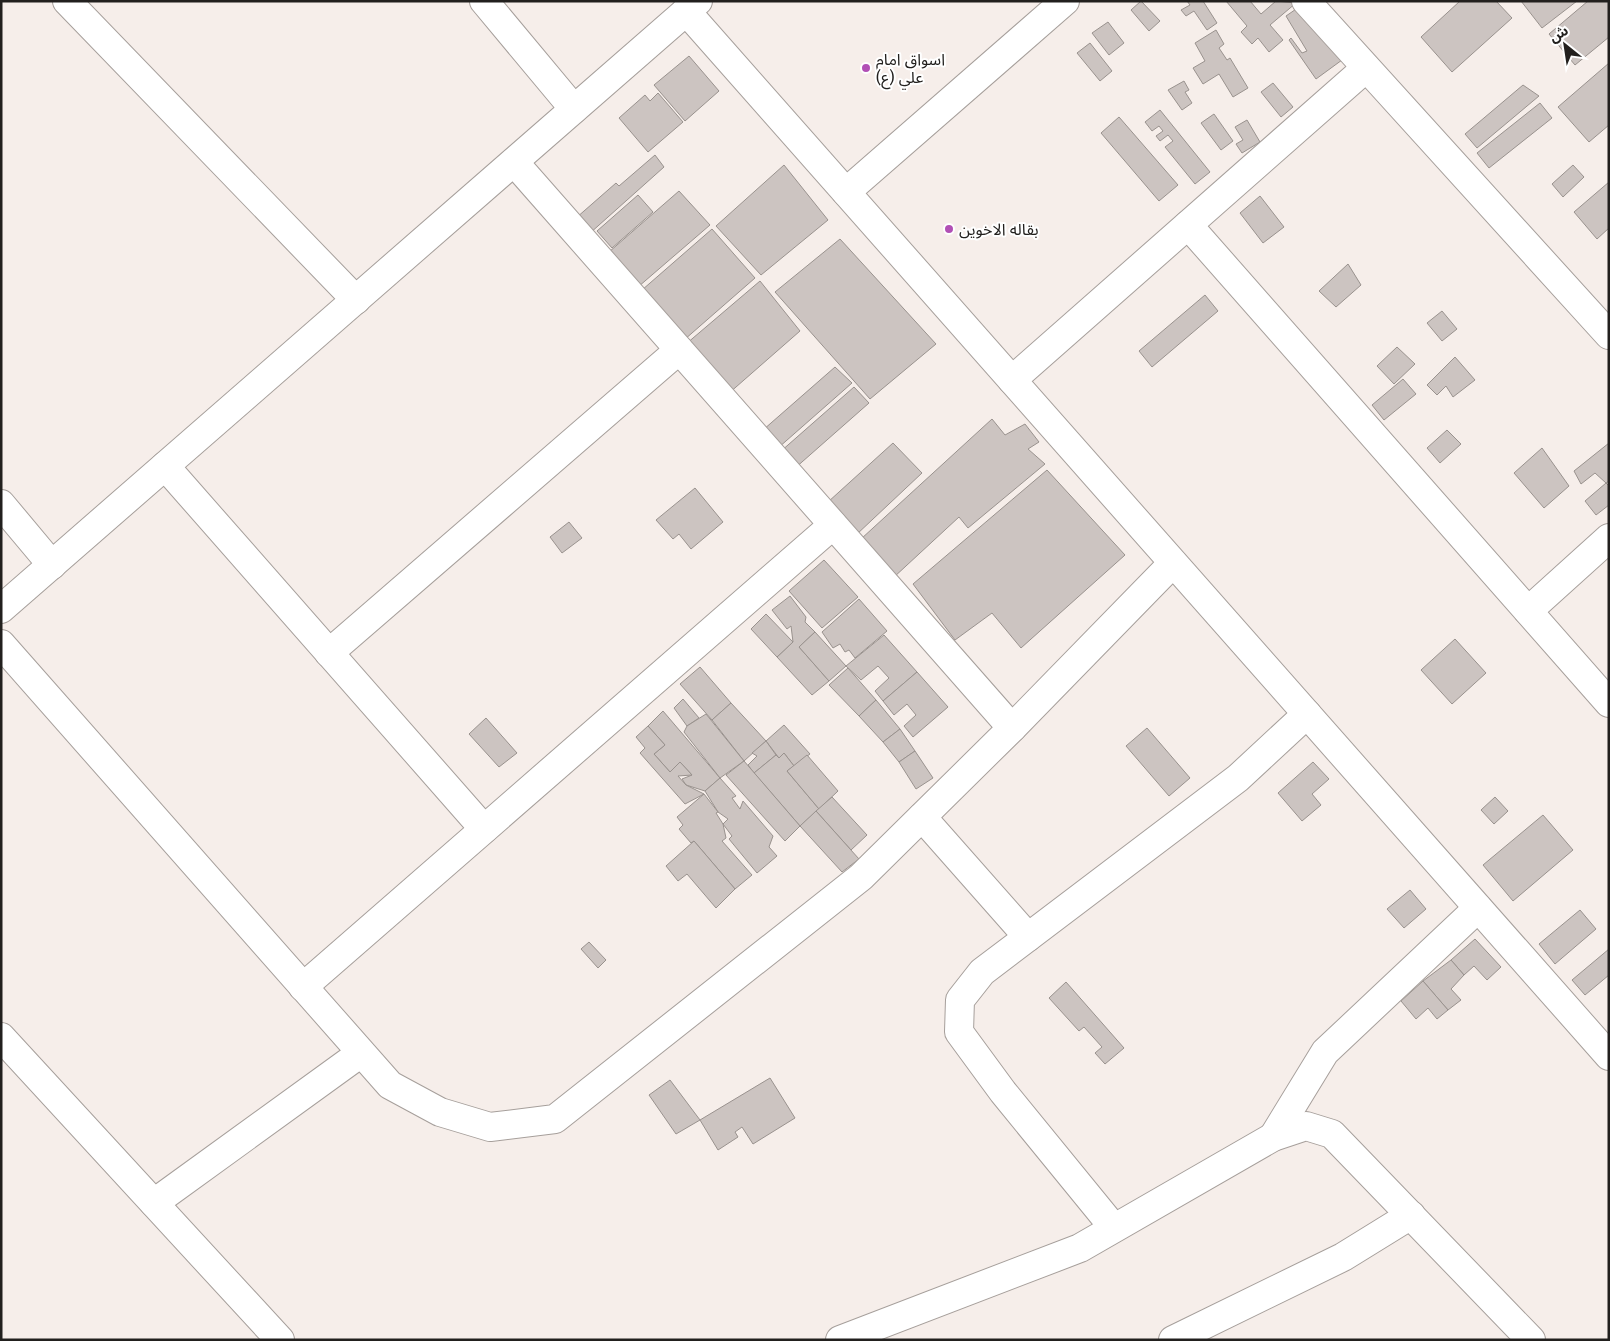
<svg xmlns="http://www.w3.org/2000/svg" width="1610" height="1341" font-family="'Fira Sans','Noto Sans Arabic',sans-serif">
<rect width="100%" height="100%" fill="#f6eeea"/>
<g fill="#ccc4c1" stroke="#99928e">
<polygon points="1141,1 1160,21 1149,31 1131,10"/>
<polygon points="1187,1 1203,1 1217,23 1207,30 1194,11 1186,16 1181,10 1190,5"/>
<polygon points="1226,1 1250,1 1261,14 1276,1 1296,3 1270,25 1283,40 1269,52 1258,38 1252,44 1241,32 1247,26"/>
<polygon points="1460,1 1496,1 1512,18 1452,72 1421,37"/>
<polygon points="1521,1 1577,1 1542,28"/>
<polygon points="1588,1 1609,1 1609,37 1575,65 1549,34"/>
<polygon points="1302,5 1342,60 1316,79 1289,40 1291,38 1302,53 1307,51 1286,16"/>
<polygon points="1108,22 1124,43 1109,55 1092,33"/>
<polygon points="1216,30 1224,44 1219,48 1227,60 1230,58 1248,88 1233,97 1219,74 1203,84 1193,68 1205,61 1195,43"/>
<polygon points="1090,43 1112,71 1100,81 1077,53"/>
<polygon points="689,56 719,91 685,121 654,85"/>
<polygon points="1609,63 1609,125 1589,142 1558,107"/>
<polygon points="1184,81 1189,90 1185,92 1192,103 1182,110 1168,90"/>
<polygon points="1273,83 1293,107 1281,117 1261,92"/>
<polygon points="1523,85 1539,96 1477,148 1465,134"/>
<polygon points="658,93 683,122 648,152 619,118 645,95 650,101"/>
<polygon points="1540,103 1552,118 1489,168 1477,153"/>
<polygon points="1160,110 1210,172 1195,184 1165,147 1173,141 1168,135 1160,141 1156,136 1163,131 1159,126 1152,131 1145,122"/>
<polygon points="1214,114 1233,141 1221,150 1201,123"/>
<polygon points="1119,117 1178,185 1159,201 1101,133"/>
<polygon points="1247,120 1260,142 1242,153 1236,144 1243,140 1235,127"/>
<polygon points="655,155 664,167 589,234 576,218 616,183 619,186"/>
<polygon points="784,165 828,220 761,275 716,226"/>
<polygon points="1573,165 1584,177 1563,197 1552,184"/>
<polygon points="1609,182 1609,228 1597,239 1574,212"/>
<polygon points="679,191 710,225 638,287 609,252"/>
<polygon points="638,195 653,212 612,248 597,231"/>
<polygon points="1260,196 1284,227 1263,243 1240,213"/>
<polygon points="712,229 755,278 684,340 642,290"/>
<polygon points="840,239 936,344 870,399 775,292"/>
<polygon points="1348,264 1361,285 1336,307 1319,291"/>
<polygon points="760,281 800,331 728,394 686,344"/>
<polygon points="1205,295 1218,311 1152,367 1139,351"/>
<polygon points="1442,311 1457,329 1442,341 1427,323"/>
<polygon points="1397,347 1415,364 1394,384 1377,366"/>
<polygon points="1455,357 1475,380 1453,397 1446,386 1437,395 1427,385"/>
<polygon points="835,367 852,383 778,448 763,430"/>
<polygon points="1403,379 1416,394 1384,420 1372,405"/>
<polygon points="854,387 869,403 794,469 780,452"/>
<polygon points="992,419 1005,435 1025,424 1039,442 1028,449 1045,464 968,528 959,517 893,578 861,539"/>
<polygon points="1447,430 1461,444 1440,463 1427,448"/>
<polygon points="893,443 922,473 856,535 828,502"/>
<polygon points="1609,443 1609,481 1606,483 1595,473 1581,484 1574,471"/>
<polygon points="1542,448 1569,486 1544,508 1514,473"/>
<polygon points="1047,470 1125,555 1021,648 992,613 955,640 913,584"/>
<polygon points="1606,483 1609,486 1609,505 1596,515 1585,501"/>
<polygon points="695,488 723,522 691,549 679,534 673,539 656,520"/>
<polygon points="569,522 582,538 562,553 550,537"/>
<polygon points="824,560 858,597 822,628 789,591"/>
<polygon points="790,596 806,617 805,622 815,632 799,647 829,681 812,695 777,657 793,642 791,626 787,629 772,610"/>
<polygon points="859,599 887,631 855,658 849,650 845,652 840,644 833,648 822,632"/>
<polygon points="766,614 793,642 777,657 751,629"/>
<polygon points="815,632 846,666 829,681 799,647"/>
<polygon points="884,635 917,672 883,701 875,691 889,678 878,666 861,680 846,666"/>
<polygon points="1455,639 1486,673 1452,704 1421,670"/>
<polygon points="700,667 731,703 712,720 680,684"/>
<polygon points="848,668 876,700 859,716 829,685"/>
<polygon points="917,672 948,707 913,737 904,726 916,715 907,704 894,715 883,701"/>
<polygon points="683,699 699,718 687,726 674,708"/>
<polygon points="876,700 900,729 883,742 859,716"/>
<polygon points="731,703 766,741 744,761 712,720"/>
<polygon points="663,711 720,778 705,791 686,785 682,779 692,775 680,762 670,772 654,754 665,745 648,726"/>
<polygon points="706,714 744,761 720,778 684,732 687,726"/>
<polygon points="486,718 517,753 499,767 469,734"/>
<polygon points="784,725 810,754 794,766 784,753 779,758 766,741"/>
<polygon points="648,726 665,745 654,754 670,772 680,762 692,775 678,776 686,785 704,794 685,804 640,753 645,748 636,737"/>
<polygon points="1147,728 1190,778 1169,796 1126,746"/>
<polygon points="900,729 915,751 899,762 883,742"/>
<polygon points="766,741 776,755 754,773 748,765 757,756 752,753"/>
<polygon points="915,751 933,778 916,789 899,762"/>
<polygon points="784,753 794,766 787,771 819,809 800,826 754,773 776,755 779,758"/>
<polygon points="807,755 838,791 819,809 787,771"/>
<polygon points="744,761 800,826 785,841 726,775"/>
<polygon points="1313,762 1329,779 1312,794 1321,805 1302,821 1278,793"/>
<polygon points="720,778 736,796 732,798 740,809 743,801 773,836 769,847 777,856 757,873 729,839 732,836 723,824 728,819 718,812 705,791"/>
<polygon points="704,794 718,812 716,813 723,824 726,838 722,841 752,875 735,889 694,841 691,843 679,829 683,825 677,817"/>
<polygon points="832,797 867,835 851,850 816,811"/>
<polygon points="1495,797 1508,811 1494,824 1481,810"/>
<polygon points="816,811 859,859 842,872 800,826"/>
<polygon points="1543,815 1573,850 1513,901 1483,865"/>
<polygon points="694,841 735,889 716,908 687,874 678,881 666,866"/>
<polygon points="1410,890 1426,909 1404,928 1387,909"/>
<polygon points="1580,910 1596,929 1555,964 1539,944"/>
<polygon points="1475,939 1501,967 1487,980 1474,966 1464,975 1451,960"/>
<polygon points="589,942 606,960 598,968 581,949"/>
<polygon points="1609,949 1609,975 1585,995 1572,980"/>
<polygon points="1451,960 1464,975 1451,989 1461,1000 1448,1010 1423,981"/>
<polygon points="1423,981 1448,1010 1437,1019 1428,1008 1416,1019 1401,1001"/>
<polygon points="1066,982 1124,1048 1105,1064 1095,1053 1102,1047 1084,1027 1079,1031 1049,998"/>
<polygon points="770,1078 795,1118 753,1144 742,1127 735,1132 738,1137 718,1150 700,1120"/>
<polygon points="670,1080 700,1120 676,1134 649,1095"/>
</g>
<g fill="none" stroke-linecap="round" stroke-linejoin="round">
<g stroke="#a69f9b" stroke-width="30">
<g id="minor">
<polyline points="67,1 356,300"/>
<polyline points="484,1 574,109"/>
<polyline points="1306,1 1609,335"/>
<polyline points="686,11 1609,1056"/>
<polyline points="514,162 1012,728"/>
<polyline points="846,192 1065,1"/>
<polyline points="1188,225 1609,703"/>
<polyline points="1012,380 1366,68"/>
<polyline points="165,466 484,829"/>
<polyline points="1,504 52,565"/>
<polyline points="1,609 698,1"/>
<polyline points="1528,611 1609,538"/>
<polyline points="1,644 390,1085 440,1112 490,1127 555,1119 861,877 1012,728 1173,563"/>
<polyline points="329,653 679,350"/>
<polyline points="922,817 1028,937"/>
<polyline points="303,987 833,525"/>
<polyline points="1,1037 280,1340"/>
<polyline points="1273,1137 1325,1052 1478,908"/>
<polyline points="154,1203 361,1053"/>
<polyline points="1114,1228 1003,1092 959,1032 960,1000 982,972 1238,778 1307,714"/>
<polyline points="840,1340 1080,1248 1273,1137 1306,1126 1332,1134 1531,1340"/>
<polyline points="1173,1340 1343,1257 1411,1215"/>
</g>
</g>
<use href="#minor" stroke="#fff" stroke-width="28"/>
</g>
<g fill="#b14fb5" stroke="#fff" stroke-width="2">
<circle cx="866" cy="68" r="5"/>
<circle cx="949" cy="229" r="5"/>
</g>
<g text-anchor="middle" stroke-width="4" stroke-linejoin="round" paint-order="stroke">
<g font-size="16" fill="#22201e" stroke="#fff" text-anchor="start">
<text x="876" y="65">اسواق امام<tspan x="876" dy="18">علي (ع)</tspan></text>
<text x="959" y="235">بقاله الاخوين</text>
</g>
</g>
<rect width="1610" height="1341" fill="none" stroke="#22201e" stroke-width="5"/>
<g transform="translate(1565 45) rotate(330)" stroke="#ffffff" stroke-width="4" paint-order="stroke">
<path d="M0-4L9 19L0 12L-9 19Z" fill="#22201e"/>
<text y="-8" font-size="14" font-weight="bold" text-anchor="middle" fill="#22201e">ش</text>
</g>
</svg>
